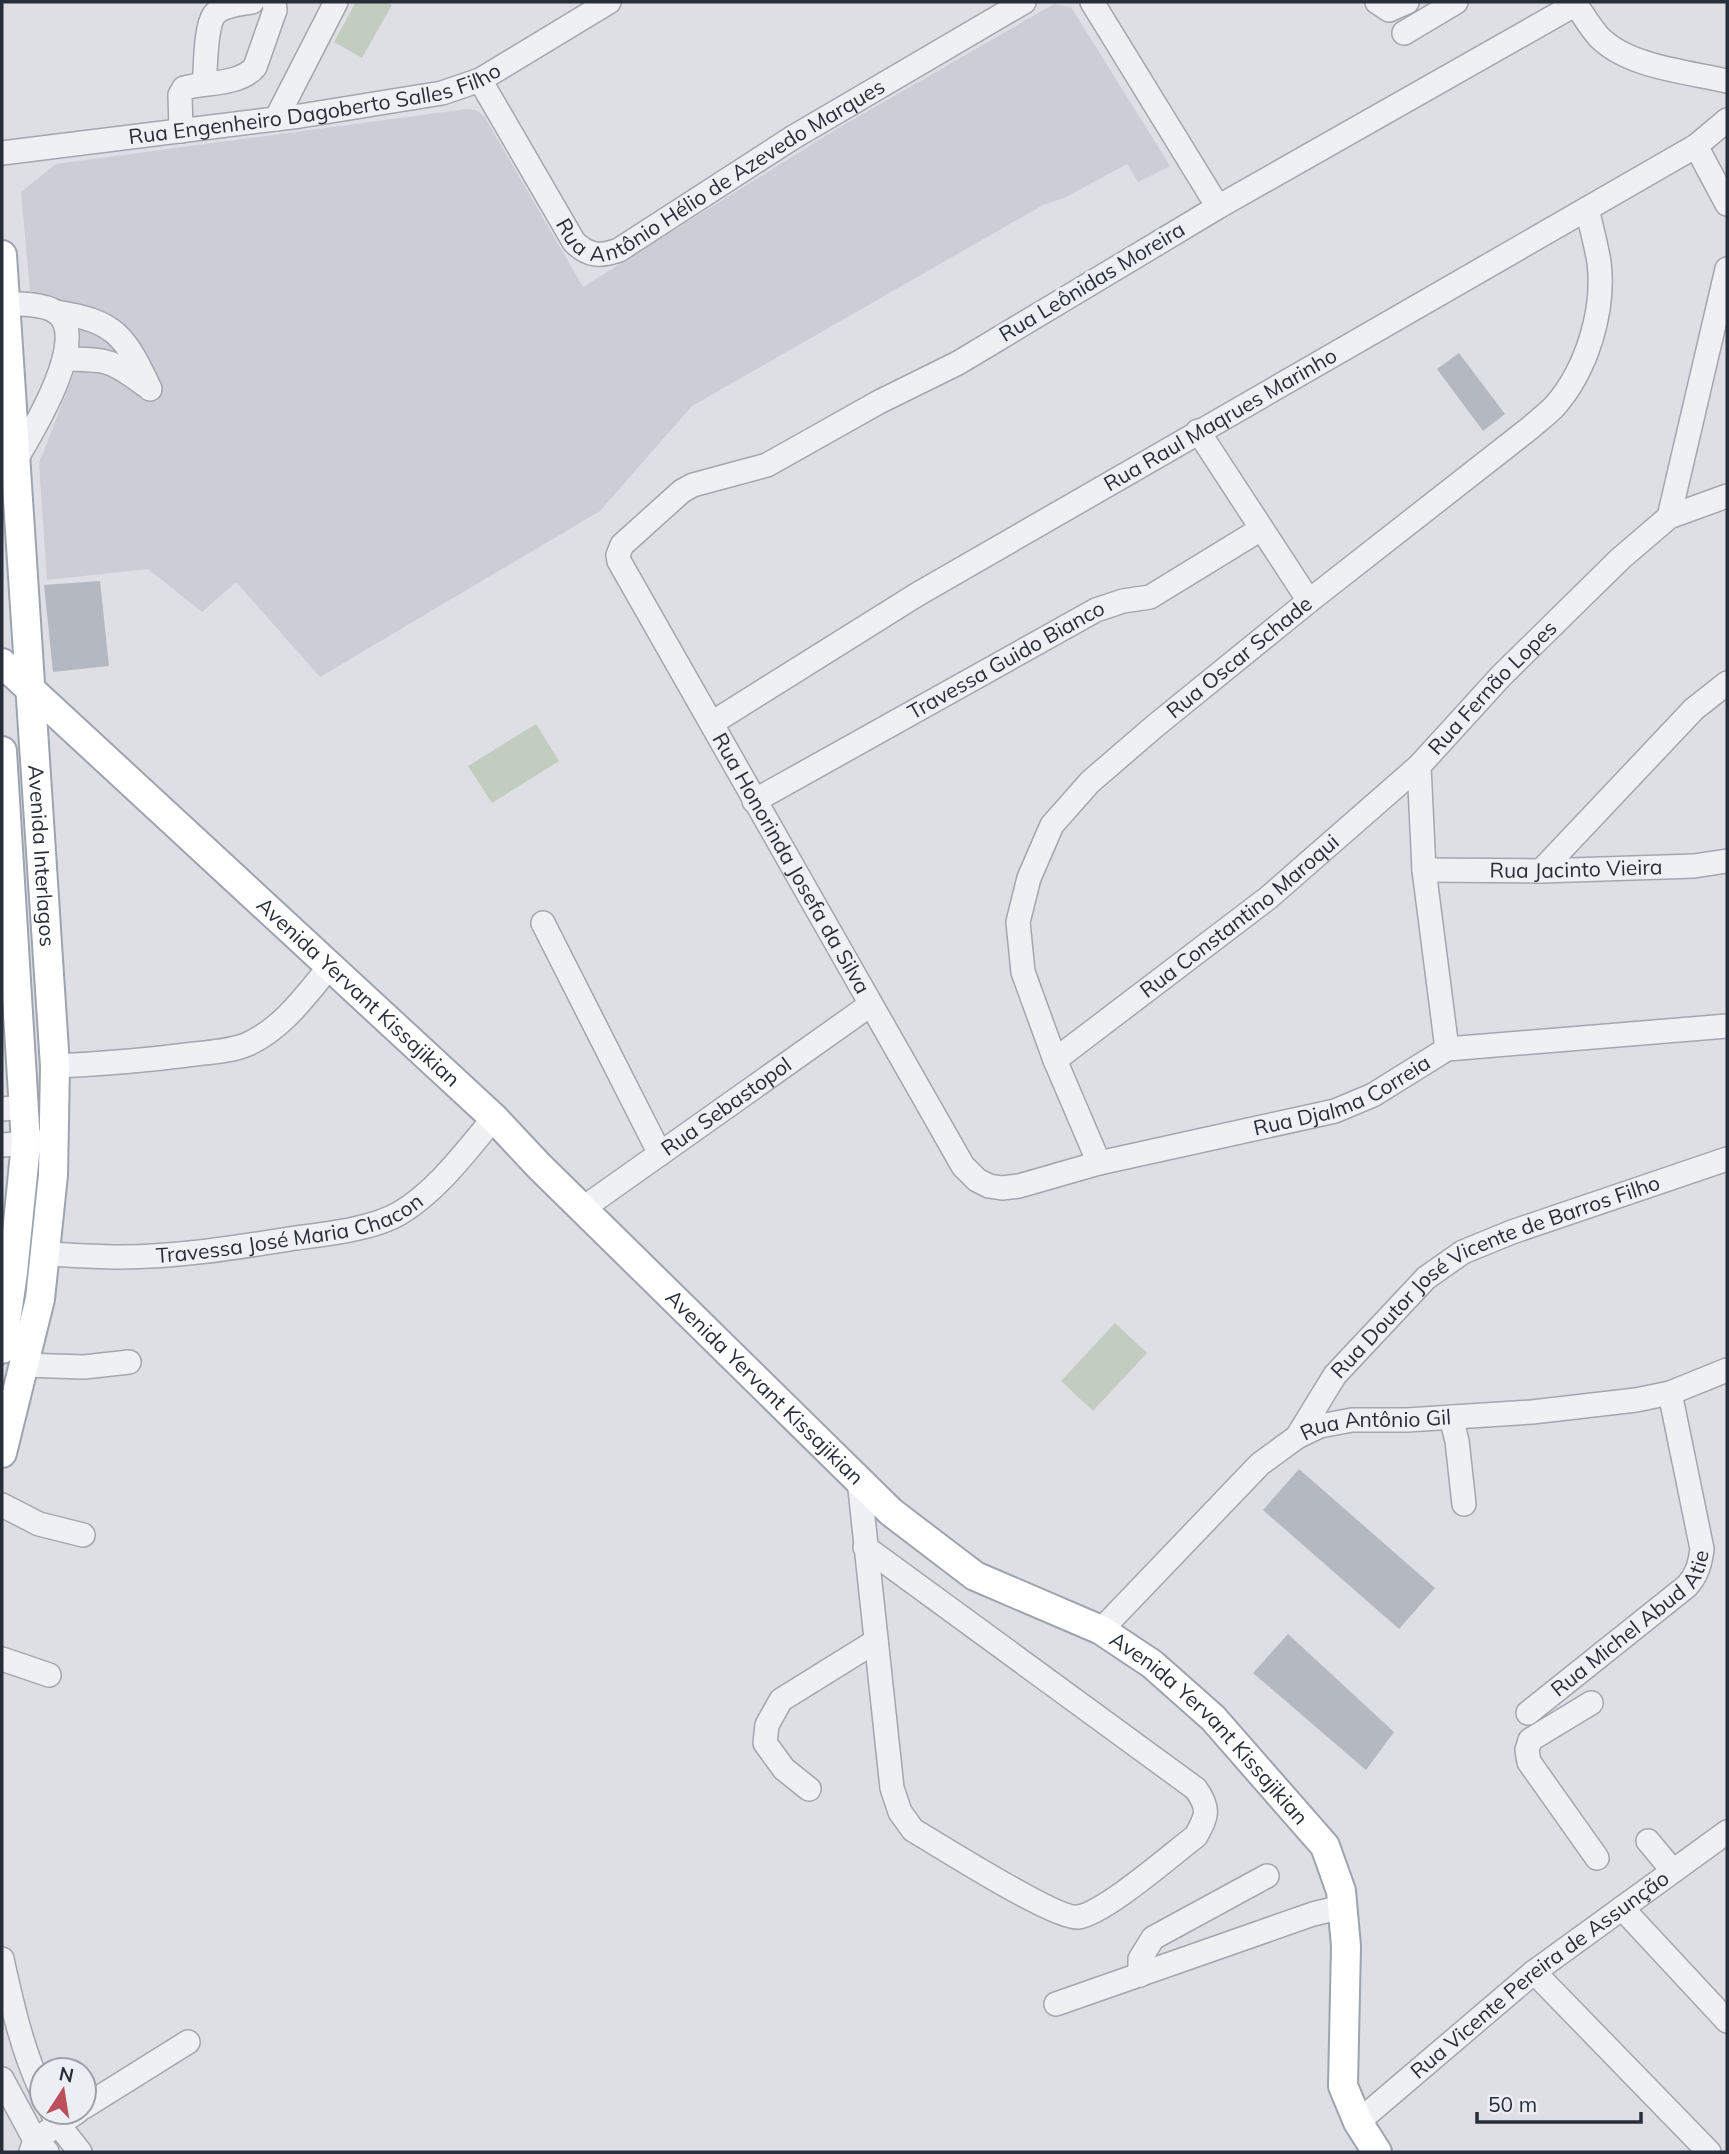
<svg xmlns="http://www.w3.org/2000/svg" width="1729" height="2154" font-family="Mulish,sans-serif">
<rect width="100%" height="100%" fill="#dddfe5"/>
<polygon fill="#cbced5" points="1054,4 1071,7 1170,166 1138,182 1127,164 1064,198 1043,205 692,406 600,511 320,677 236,582 202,612 148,569 47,580 39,463 75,371 68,302 30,291 21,192 56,164 467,109 476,110 484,116 583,287 835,130"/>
<g fill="#c2cdbf">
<polygon points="356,2 385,2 392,5 362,58 334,42"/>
<polygon points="536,724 559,761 492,803 468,766"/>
<polygon points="1115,1323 1147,1353 1093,1411 1061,1381"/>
</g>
<g fill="#b4b9c1">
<polygon points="1459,353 1505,414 1483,431 1437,369"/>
<polygon points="100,581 109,666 53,672 44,585"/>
<polygon points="1299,1469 1435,1588 1399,1629 1263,1510"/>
<polygon points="1288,1634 1394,1732 1366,1770 1253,1673"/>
</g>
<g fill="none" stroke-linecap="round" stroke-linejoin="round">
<g stroke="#a3a6ae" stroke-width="26">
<g id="minor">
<polyline points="1092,2 1218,207"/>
<polyline points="1377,2 1389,10 1407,2"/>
<path d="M 1574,2 C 1582,13 1590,27 1599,37 C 1628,67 1688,72 1727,81"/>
<path id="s1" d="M 1576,2 L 1576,4 L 1218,207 L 958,363 L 879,402 L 767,465 L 693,485 L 682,491 L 622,545 L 618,555 L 619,561 L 963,1166 L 977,1180 L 989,1186 L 1002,1188 L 1019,1186 L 1099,1163 L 1335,1111 L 1373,1095 L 1447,1049 L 1727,1026"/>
<polyline points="1404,33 1456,2"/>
<path id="s2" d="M 480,80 L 574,242 C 588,256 600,257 619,250 L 792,138 L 1024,2"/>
<path d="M 204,84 C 206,67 205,28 214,15 C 222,5 240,4 252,2"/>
<polyline points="276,119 336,2"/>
<path d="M 181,131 L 180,95 L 184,88 C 206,82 240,85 255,67 L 275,10 L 274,2"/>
<polyline points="1696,146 1727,204"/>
<path id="s3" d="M 2,153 L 300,116 L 442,93 L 480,80 L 609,2"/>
<path d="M 2,304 C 15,303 45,304 56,312 C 92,336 31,434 15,461"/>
<path d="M 56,312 C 116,321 125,336 150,389"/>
<path d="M 65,359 C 108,360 110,359 145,385"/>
<polyline points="1198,431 1309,601"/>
<polyline points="1669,517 1727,269"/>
<path id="s4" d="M 712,723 L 918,594 L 1696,146 L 1727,120"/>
<path id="s5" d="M 754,801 L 1096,610 L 1123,601 L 1150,597 L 1261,529"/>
<path id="s6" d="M 1424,870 L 1541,871 L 1694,866 L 1727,861"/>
<polyline points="1541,871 1694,709 1727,683"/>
<polyline points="543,923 660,1154"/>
<path id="s7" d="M 1447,1049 L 1424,870 L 1419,766 L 1501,676 L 1620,559 L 1669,517 L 1727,496"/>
<path id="s8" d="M 1055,1060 L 1268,898 L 1419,766"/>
<path d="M 55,1066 C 102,1064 149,1060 195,1054 C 213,1052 232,1051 248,1044 C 282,1029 307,994 330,966"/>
<polyline points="2,1109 25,1107"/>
<polyline points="2,1145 40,1142"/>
<path id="s9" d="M 1099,1163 L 1055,1060 L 1023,972 L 1018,922 L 1029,878 L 1052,825 L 1090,782 L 1155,726 L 1309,601 L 1530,428 C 1538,421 1547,414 1554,407 C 1587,370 1605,310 1599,262 C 1596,244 1591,226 1587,209"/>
<path id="s10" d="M 582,1209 L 870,1005"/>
<path id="s11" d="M 46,1254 C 71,1255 96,1257 121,1257 C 179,1257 239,1247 296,1238 C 327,1234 373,1229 400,1213 C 438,1190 466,1151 494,1118"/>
<polyline points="23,1365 84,1367 129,1362"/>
<polyline points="1451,1417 1457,1441 1464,1504"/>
<path id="s12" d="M 1297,1437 L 1335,1375 L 1426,1278 L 1463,1252 L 1512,1232 L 1727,1159"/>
<path d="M 859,1480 L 892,1788 L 900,1812 L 913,1830 C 939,1845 1056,1920 1078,1917 C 1105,1913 1171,1855 1196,1836 C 1207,1816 1210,1809 1196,1789 L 865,1547"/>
<polyline points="2,1505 39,1524 83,1535"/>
<path id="s13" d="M 1101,1630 L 1260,1464 L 1297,1437 L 1320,1426 L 1352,1420 L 1407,1420 L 1532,1412 L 1636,1400 L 1670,1393 L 1727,1370"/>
<polyline points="2,1659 49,1675"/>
<polyline points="1591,1703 1530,1740 1527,1750 1529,1762 1597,1858"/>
<path id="s14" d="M 1528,1713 L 1687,1586 C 1697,1575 1700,1564 1702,1549 L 1670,1393"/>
<polyline points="809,1789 784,1769 765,1743 767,1725 781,1700 876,1641"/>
<polyline points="1648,1841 1673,1871"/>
<polyline points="1622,1908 1727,2021"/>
<path d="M 2,1959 C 12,2004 22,2050 42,2092"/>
<polyline points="1534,1972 1709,2152"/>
<polyline points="1140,1975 1140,1959 1153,1938 1267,1876"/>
<polyline points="1056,2004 1313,1914 1342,1907"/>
<polyline points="2,2079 35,2140 47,2152"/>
<polyline points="84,2107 188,2042"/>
<polyline points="52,2112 58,2124 80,2152"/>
<path id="s15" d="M 1358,2122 L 1534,1972 L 1727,1832"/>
<polyline points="31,2152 35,2140 77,2112"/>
</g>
</g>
<g stroke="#9da4af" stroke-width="32">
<g id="major">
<path id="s16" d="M 2,255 L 55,1066 L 53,1175 L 40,1299 L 2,1453"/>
<path id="s17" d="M 2,663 L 494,1118 L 539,1166 L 891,1512 L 975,1576 L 1101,1630 L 1152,1664 L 1213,1718 L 1325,1846 L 1341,1891 L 1346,1946 L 1343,2086 L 1358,2122 L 1377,2152"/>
<polyline points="2,751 26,1144 13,1272 2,1349"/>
</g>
</g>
<use href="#minor" stroke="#eff0f3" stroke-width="23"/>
<use href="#major" stroke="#fff" stroke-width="28"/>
</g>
<g text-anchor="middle" stroke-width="7" stroke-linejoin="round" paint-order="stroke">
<g font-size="21" fill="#282e39" stroke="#ebeef3">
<text dy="7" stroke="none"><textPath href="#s3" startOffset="317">Rua Engenheiro Dagoberto Salles Filho</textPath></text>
<text dy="7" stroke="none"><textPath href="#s2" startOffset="355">Rua Antônio Hélio de Azevedo Marques</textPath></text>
<text transform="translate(1092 282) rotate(-31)" y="7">Rua Leônidas Moreira</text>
<text dy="7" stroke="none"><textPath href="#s4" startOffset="592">Rua Raul Maqrues Marinho</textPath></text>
<text dy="7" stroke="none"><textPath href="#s9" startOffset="611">Rua Oscar Schade</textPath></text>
<text dy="7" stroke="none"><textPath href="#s5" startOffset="289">Travessa Guido Bianco</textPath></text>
<text dy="7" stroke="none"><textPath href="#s7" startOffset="392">Rua Fernão Lopes</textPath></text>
<text dy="7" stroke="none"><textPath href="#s16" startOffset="602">Avenida Interlagos</textPath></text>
<text dy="7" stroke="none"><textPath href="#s1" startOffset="1468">Rua Honorinda Josefa da Silva</textPath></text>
<text dy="7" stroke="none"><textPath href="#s6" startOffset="152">Rua Jacinto Vieira</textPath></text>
<text dy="7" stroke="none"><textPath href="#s8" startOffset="234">Rua Constantino Maroqui</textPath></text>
<text dy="7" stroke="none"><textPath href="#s17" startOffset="485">Avenida Yervant Kissajikian</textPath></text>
<text dy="7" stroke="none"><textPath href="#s1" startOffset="2216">Rua Djalma Correia</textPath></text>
<text dy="7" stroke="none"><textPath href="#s10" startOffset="177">Rua Sebastopol</textPath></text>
<text dy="7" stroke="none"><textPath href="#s11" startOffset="247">Travessa José Maria Chacon</textPath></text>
<text dy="7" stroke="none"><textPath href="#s12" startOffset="266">Rua Doutor José Vicente de Barros Filho</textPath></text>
<text dy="7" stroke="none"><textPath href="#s17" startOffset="1052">Avenida Yervant Kissajikian</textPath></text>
<text dy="7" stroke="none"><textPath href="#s13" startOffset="357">Rua Antônio Gil</textPath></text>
<text dy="7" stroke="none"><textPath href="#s14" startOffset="138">Rua Michel Abud Atie</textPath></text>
<text dy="7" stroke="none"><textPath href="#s17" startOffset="1619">Avenida Yervant Kissajikian</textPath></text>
<text dy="7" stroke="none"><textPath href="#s15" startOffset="234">Rua Vicente Pereira de Assunção</textPath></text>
</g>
</g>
<rect width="1729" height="2154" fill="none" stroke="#282e39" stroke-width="7"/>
<g transform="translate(63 2091) rotate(12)"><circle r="33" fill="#ebeef3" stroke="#9da1a9" stroke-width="2"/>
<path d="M0-5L12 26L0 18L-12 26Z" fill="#bc4f5c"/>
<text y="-10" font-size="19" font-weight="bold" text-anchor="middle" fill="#282e39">N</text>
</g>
<path d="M1477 2112v10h164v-10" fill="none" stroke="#282e39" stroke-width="3.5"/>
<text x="1488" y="2112" font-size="21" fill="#282e39" stroke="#ebeef3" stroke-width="5" paint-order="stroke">50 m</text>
</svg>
